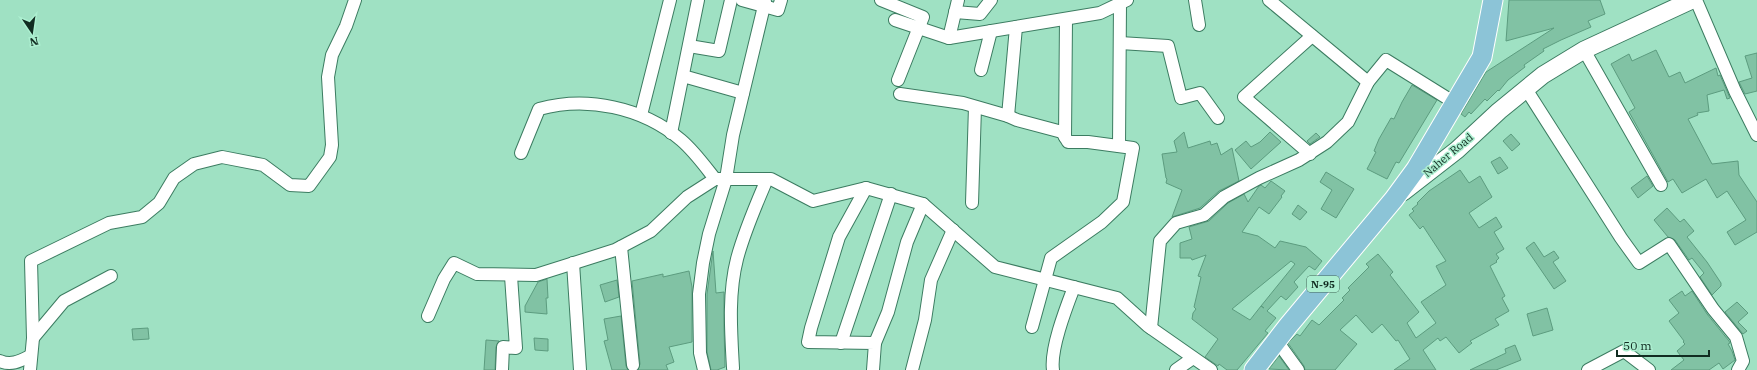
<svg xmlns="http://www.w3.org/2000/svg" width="1757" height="370" font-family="'IBM Plex Serif',serif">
<rect width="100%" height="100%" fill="#9fe1c3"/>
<g fill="#81c2a4" stroke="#5c9c7f" fill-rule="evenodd">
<polygon points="1509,0 1600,0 1605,14 1588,21 1591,27 1561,40 1543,49 1544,51 1524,65 1525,67 1508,80 1499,91 1498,90 1487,101 1485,99 1471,114 1469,112 1465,117 1461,114 1486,72 1554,28 1506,41"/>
<polygon points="1656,50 1669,77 1680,72 1685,83 1716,68 1718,76 1720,75 1730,98 1727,99 1724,90 1707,95 1709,111 1697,113 1698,115 1688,119 1712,164 1738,161 1739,175 1757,202 1757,232 1735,245 1727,232 1746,220 1727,191 1717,198 1706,179 1682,193 1673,179 1668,182 1629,112 1635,108 1611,64 1629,54 1632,61"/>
<polygon points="1757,53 1757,91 1745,94 1739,82 1752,78 1745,56"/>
<polygon points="1412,85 1437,100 1399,163 1396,162 1387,179 1367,169 1376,152 1374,151 1379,139 1391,118 1394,119 1402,102"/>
<polygon points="1184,132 1188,148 1210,141 1211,145 1217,143 1221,155 1232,148 1239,181 1219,191 1200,208 1172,217 1182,190 1166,183 1167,179 1166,178 1162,154 1177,152 1174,141"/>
<polygon points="1270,132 1281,142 1251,169 1235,150 1246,141 1251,147 1260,142"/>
<polygon points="1316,133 1320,137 1310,144 1307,141"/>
<polygon points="1511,134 1520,144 1512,151 1503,141"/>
<polygon points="1500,157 1508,168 1498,174 1491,162"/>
<polygon points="1460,170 1469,183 1480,176 1492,197 1469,213 1479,228 1496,217 1502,227 1494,232 1504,249 1496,254 1499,258 1496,261 1497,262 1490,266 1505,296 1502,298 1509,311 1495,319 1499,325 1470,341 1472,343 1459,353 1446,337 1440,341 1438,338 1423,350 1436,370 1394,370 1410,359 1398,340 1396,341 1382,324 1372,333 1356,315 1340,330 1357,344 1335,370 1305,370 1304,366 1288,343 1297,334 1300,336 1312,320 1319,325 1344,300 1342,298 1350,290 1348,288 1369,267 1366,264 1378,254 1393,272 1390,275 1419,312 1407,323 1416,338 1436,323 1421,302 1446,285 1436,266 1446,261 1423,226 1420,229 1409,215 1414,211 1412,209 1418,204 1417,203 1429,191"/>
<polygon points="1326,172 1354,189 1336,218 1321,209 1332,190 1320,182"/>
<polygon points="1647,176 1653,186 1638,198 1631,188"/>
<path d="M 1271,181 L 1285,191 L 1281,196 L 1282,197 L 1269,214 L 1259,207 L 1242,232 L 1258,236 L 1275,248 L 1280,241 L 1306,247 L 1322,261 L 1315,270 L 1309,266 L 1294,282 L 1298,287 L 1286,300 L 1281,296 L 1267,311 L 1276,318 L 1265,331 L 1268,333 L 1237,370 L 1227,370 L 1219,364 L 1218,366 L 1205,357 L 1218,339 L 1192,319 L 1193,313 L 1196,309 L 1194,307 L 1201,277 L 1198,276 L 1206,255 L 1192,260 L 1191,258 L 1180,258 L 1180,243 L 1192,239 L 1189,227 L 1209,221 L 1228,203 L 1244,194 L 1248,202 L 1259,186 L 1261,185 L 1265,188 ZM 1291,261 L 1295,264 L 1261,306 L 1264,308 L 1261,306 L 1250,320 L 1232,309 Z"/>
<polygon points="1298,205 1307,212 1300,220 1292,214"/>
<polygon points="1667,208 1680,222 1684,219 1694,231 1687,237 1707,262 1721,283 1721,286 1712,295 1700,277 1704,273 1692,258 1689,260 1675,240 1668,237 1654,220"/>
<polygon points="1534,242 1544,257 1554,251 1559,258 1553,262 1566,281 1554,289 1526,248"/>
<polygon points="713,251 716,293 724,292 724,327 725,367 717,370 711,370 707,352 707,294"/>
<polygon points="689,271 692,287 692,342 669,347 674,362 666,365 668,370 638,370 640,364 632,281 663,274 663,277"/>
<polygon points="547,279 548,298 546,298 547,314 525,312 525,306 538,282"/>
<polygon points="617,280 619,297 605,302 600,285"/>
<polygon points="1682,291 1685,296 1692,291 1707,314 1729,341 1730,343 1728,344 1732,351 1735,360 1723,369 1719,363 1709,370 1671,370 1684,360 1677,351 1685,344 1683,342 1684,341 1669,321 1679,313 1669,300"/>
<polygon points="1737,302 1748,313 1738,322 1747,331 1743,334 1725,312"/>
<polygon points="1547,308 1553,330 1533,336 1527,314"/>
<polygon points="621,316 626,366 628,370 612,370 604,341 608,340 604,319"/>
<polygon points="148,328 149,339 133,340 132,329"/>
<polygon points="534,338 548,339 548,351 535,350"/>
<polygon points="486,340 499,341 496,347 495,370 484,370"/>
<polygon points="1515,345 1521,360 1496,370 1470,370 1506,353 1505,349"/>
<polygon points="1279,356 1289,370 1269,369"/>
</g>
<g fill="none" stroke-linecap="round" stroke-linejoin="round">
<g stroke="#3c7c61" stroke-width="14">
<g id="minor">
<polyline points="742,0 778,10 781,0"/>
<polyline points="881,0 923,17 898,80"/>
<polyline points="1195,0 1199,25"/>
<polyline points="1269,0 1368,82"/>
<polyline points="1696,0 1735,91 1757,135"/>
<polyline points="955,12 980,14 991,0"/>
<polyline points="895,20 949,38 1100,13 1127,0"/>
<polyline points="949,38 958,0"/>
<polyline points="1120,43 1168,46 1181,98 1200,93 1218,118"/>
<polyline points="689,46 719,51 731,0"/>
<polyline points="1584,50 1661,185"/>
<polyline points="981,70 991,31"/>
<polyline points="683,76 743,93"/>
<polyline points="1526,89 1621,238 1639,263 1669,244 1713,309 1736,337 1743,361 1738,370"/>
<polyline points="900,94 963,103 1008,116 1017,120 1062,132 1068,142 1088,142 1133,148 1123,202 1102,222 1051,258 1032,327"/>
<polyline points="641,115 670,0"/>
<polyline points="1008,116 1016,27"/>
<polyline points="671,133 698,0"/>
<polyline points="1065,137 1066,19"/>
<polyline points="1119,146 1120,3"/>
<path d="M 521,153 L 539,109 C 587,96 642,107 681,140 C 694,151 704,165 715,179"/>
<polyline points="1310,154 1244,97 1312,36"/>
<polyline points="866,188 839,237 811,328 808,342 875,343 873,370"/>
<polyline points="972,203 975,107"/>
<polyline points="621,247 633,365"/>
<polyline points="573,263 580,370"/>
<polyline points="428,316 444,279 454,263 477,274 536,275 615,250 651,231 687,197 715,179 771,179 813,201 866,188 923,204 995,267 1117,298 1148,326 1211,370"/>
<polyline points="1151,328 1160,241 1176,223 1204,215 1224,197 1259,178 1299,160 1327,142 1348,122 1368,82 1386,60 1455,103"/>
<polyline points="33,338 64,301 111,276"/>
<polyline points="1277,341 1298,370"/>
<polyline points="841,343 891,194"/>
<polyline points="875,343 888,312 907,242 923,204"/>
<path d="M 0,361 C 11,366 20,361 30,356"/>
<path d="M 733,368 C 731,332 728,294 737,259 C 744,232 756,205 767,179"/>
<polyline points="30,370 33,338 31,261 109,223 142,217 159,203 174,178 194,164 222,157 263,165 290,185 309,186 330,157 332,145 328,77 332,55 346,26 355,0"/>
<polyline points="502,370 503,347 516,348 511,276"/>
<polyline points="704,370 700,353 699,294 703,263 709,234 726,179 733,135 765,2"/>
<polyline points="912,370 925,320 931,280 953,230"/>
<path d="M 1053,370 C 1050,349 1066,308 1074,287"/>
<polyline points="1176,370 1193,358"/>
<polyline points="1588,370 1624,351 1649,370"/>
</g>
</g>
<g stroke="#3c7c61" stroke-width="19">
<polyline id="secondary" points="1403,192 1457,150 1499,111 1543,75 1584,50 1692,0"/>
</g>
<g stroke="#fff" stroke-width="21">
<polyline id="primary" points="1254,370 1288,326 1394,199 1416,169 1482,57 1493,0"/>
</g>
<use href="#minor" stroke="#fff" stroke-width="12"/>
<use href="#secondary" stroke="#fff" stroke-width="17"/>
<use href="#primary" stroke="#8cc4d7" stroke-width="19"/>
</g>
<g text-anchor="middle" stroke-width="3" stroke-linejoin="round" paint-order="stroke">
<rect fill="#acefd0" stroke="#406656" stroke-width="1" x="1307" y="276" width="32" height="16" rx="3"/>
<g font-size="10" font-weight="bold" fill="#112c21">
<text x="1323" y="288">N-95</text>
</g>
<g font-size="11" fill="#112c21" stroke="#acefd0">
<text transform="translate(1448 155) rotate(-40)" y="4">Naher Road</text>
</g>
</g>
<g transform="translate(32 32) rotate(167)" stroke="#acefd0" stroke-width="3" paint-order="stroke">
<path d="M0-3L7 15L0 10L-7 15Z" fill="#112c21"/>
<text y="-6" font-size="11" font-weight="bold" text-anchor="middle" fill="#112c21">N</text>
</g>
<path d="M1617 350v6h92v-6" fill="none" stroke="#112c21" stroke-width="2"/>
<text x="1623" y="350" font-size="12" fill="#112c21" stroke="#acefd0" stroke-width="3" paint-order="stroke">50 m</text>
</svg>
